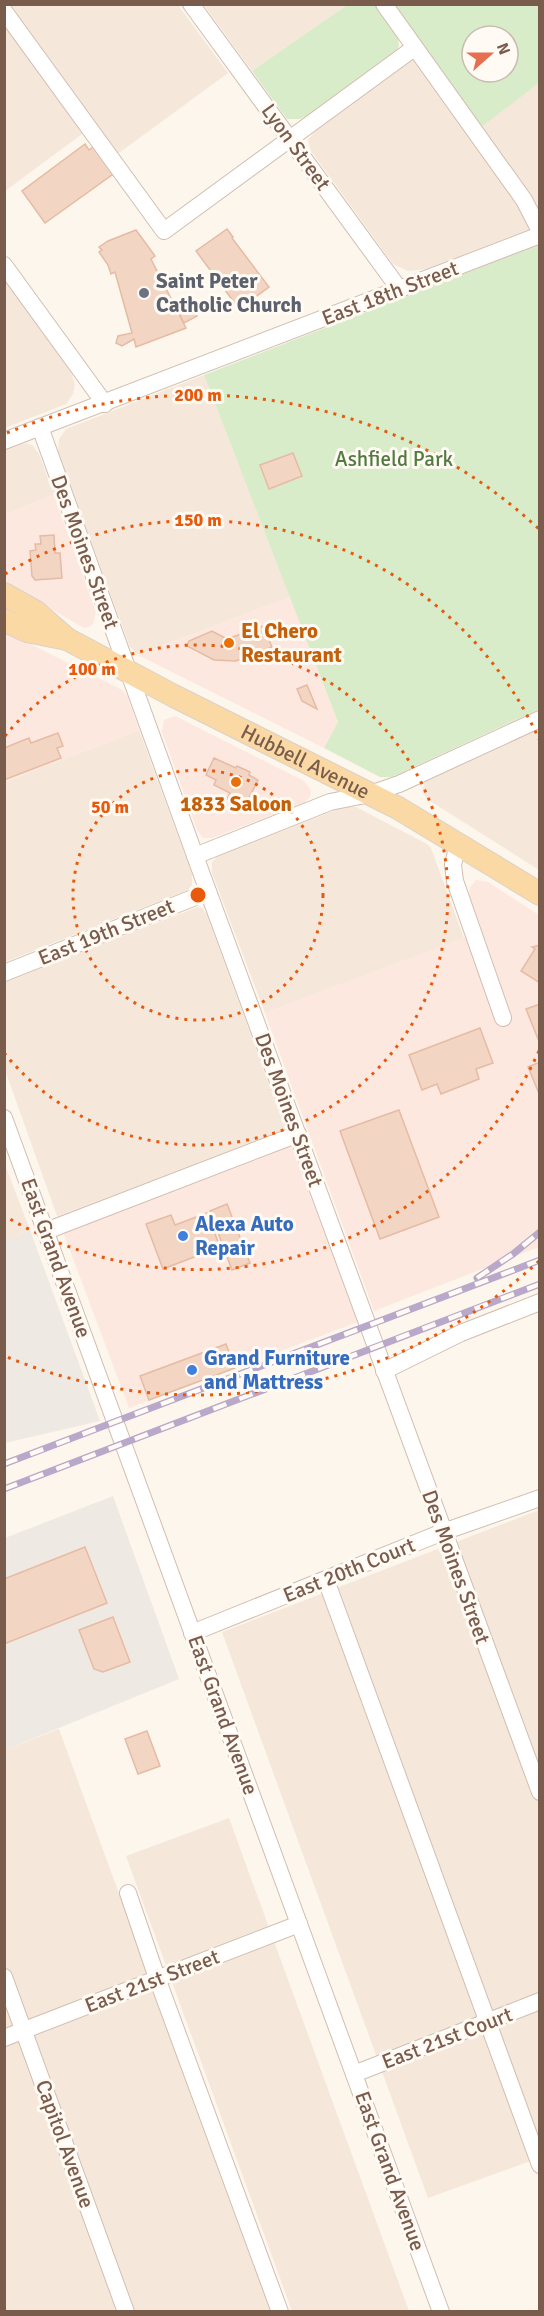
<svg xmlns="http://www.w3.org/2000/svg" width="544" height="2316" font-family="Signika,sans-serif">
<rect width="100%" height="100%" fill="#fdf6ec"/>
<g fill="#f5e8da">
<polygon points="5,5 178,5 228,73 108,161 86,131 5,191"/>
<polygon points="204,5 347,5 252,71"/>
<polygon points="425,50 480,127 539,83 539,226 426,269 408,271 393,264 311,151 308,140 317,129"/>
<polygon points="5,280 70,370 75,384 73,394 66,404 5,428"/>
<polygon points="204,375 290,597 138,655 130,647 58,452 59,439 66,429"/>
<polygon points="27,443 33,446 39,454 54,495 5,514 5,449"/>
<polygon points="539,727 539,870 427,799 422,791 425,782 431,778"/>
<polygon points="139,730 192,874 192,885 188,890 5,962 5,782"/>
<polygon points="346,806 356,807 427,844 431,848 464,938 265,1013 212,873 212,862 218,856"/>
<polygon points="198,907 202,908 207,915 286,1131 57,1216 5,1070 5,981"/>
<polygon points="4,1162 30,1230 5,1240 4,1240"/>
<polygon points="539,1510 539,2158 428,2198 222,1632"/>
<polygon points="59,1729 271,2311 5,2312 5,1750"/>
<polygon points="229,1818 409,2311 292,2311 126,1856"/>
</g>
<g fill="#fde8e0">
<polygon points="54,495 96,612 93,624 89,627 84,628 77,624 5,582 5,514"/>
<polygon points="290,597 338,722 324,748 138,655"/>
<polygon points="4,631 122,690 127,696 139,730 5,782"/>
<polygon points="175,716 304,781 311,790 310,797 304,803 212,838 203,838 197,830 162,732 164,720"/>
<polygon points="476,880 488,882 539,915 539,1247 374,1311 265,1013 481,931 469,895 470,887"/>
<polygon points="286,1131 358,1322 129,1408 57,1216"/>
</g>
<g fill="#efe9e4">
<polygon points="30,1230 100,1421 5,1443 5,1240"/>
<polygon points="113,1496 179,1679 5,1750 5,1538"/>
</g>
<g fill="#d8ecc9" fill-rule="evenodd">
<path d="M 347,5 L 376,5 C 384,17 405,36 397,51 L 309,115 L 300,119 L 287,119 L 252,71 Z"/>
<path d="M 394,5 L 538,5 L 539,83 L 480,128 ZM 472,36 L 508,36 L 508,72 L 472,72 Z"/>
<polygon points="539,245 539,709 392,777 380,777 324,748 338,722 204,375"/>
</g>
<g fill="#f3d5c3" stroke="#e6bba3" stroke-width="1.5">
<polygon points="85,144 89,150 96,145 116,172 45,223 22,191"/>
<polygon points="227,229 233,237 232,238 269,287 239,309 196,251"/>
<polygon points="136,230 155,256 151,259 186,328 136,347 134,339 122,346 116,343 118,336 132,333 115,272 111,274 108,265 99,252 102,250 99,247 108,241"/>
<polygon points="191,305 197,316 184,323 178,311"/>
<polygon points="293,453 302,476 269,489 260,465"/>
<polygon points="54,535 55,553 60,553 62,578 35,580 32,576 30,551 36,550 35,544 41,544 40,536"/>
<polygon points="263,626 272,647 236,661 214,660 187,646 189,641 212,631 225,638 230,638"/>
<polygon points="307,685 317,709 302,701 297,689"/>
<polygon points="58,733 63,746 57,748 61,758 4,780 4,748 29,738 31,743"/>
<polygon points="214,758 236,768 237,766 250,772 249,775 258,780 247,802 239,798 236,803 227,799 230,793 214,785 216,780 206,775"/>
<polygon points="540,945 540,983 521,971 535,949 532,947"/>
<polygon points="540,1004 540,1044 526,1009"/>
<polygon points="480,1028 493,1063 476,1069 479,1079 441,1094 437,1084 422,1090 409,1055"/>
<polygon points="540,1062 540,1096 528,1067"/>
<polygon points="399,1110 439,1217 380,1239 340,1131"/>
<polygon points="227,1204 250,1263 232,1270 210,1211"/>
<polygon points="207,1213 220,1247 163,1269 146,1224 171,1215 175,1225"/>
<polygon points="226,1344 235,1368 149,1400 140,1376"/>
<polygon points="85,1547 107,1603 4,1644 4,1579"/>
<polygon points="113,1617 130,1662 103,1672 94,1669 79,1630"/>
<polygon points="147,1731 160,1766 138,1774 125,1739"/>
</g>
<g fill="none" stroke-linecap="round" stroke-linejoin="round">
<g stroke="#d1beb0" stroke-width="18">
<g id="minor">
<polyline points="191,4 400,290"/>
<polyline points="384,4 524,200 540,231"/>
<polyline points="4,11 164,231 414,48"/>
<polyline points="4,265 105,404"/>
<polyline points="40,427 202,875 540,1792"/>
<polyline points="4,441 540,235"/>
<polyline points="458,843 453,865 455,881 503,1018"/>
<polyline points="195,856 330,802 370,794 399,784 540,719"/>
<polyline points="4,973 208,892"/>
<polyline points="4,1118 441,2312"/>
<polyline points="46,1231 298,1134"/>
<polyline points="384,1371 461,1333 540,1302"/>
<polyline points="326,1580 540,2165"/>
<polyline points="192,1633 443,1532 540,1498"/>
<polyline points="128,1893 157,1978 280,2312"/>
<polyline points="4,1977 126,2312"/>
<polyline points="4,2038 299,1924"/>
<polyline points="354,2074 540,2001"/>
</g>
</g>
<g stroke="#dad1cd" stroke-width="24">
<g id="major">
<path id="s1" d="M 4,594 L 36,612 L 67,639 L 174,696 L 398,808 L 540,894"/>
<polyline points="4,620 27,631 67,639"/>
</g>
</g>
<use href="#minor" stroke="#fff" stroke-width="16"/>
<use href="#major" stroke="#fbd9a5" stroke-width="22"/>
<g stroke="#b9a8c9" stroke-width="7">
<g id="rail">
<polyline points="477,1278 513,1254 540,1232"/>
<polyline points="4,1464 540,1260"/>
<polyline points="4,1489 540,1284"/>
</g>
</g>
<use href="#rail" stroke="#fffaf3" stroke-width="4.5" stroke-dasharray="14" stroke-linecap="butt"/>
</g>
<g fill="none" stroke="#e8590c" stroke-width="3" stroke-dasharray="3 6">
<circle cx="198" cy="895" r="125"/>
<path d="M5 736A250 250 0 1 1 5 1054"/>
<path d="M539 1051A375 375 0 0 1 5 1216M5 574A375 375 0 0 1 539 739"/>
<path d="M539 1261A500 500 0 0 1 7 1357M7 433A500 500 0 0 1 539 529"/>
</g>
<circle fill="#6b7280" stroke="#fffaf3" stroke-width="2" cx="144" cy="293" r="6"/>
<g fill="#e8710a" stroke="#fffaf3" stroke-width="2">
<circle cx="229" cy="643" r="6"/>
<circle cx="236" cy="782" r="6"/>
</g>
<g fill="#3f7fe0" stroke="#fffaf3" stroke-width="2">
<circle cx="183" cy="1236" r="6"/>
<circle cx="192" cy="1370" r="6"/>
</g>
<g text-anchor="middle" stroke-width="6" stroke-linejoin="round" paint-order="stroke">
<g font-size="21" fill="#7a5c4d" stroke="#fffaf3">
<text transform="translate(296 147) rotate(54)" y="7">Lyon Street</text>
<text transform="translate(390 293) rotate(-21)" y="7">East 18th Street</text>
<text transform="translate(85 552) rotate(70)" y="7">Des Moines Street</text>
<text dy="7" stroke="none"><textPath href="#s1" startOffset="346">Hubbell Avenue</textPath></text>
<text transform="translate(106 932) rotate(-22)" y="7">East 19th Street</text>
<text transform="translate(289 1110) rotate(70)" y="7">Des Moines Street</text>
<text transform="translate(56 1258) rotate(70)" y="7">East Grand Avenue</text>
<text transform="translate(456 1567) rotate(70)" y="7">Des Moines Street</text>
<text transform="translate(349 1570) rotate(-22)" y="7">East 20th Court</text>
<text transform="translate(223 1715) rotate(70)" y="7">East Grand Avenue</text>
<text transform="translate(152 1981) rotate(-21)" y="7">East 21st Street</text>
<text transform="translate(447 2038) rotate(-21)" y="7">East 21st Court</text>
<text transform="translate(65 2144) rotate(70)" y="7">Capitol Avenue</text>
<text transform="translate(390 2171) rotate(70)" y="7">East Grand Avenue</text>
</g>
<g font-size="21" font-weight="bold" fill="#5b616d" stroke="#fffaf3" text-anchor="start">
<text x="156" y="288">Saint Peter<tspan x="156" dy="24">Catholic Church</tspan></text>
</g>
<g font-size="21" fill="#537a41" stroke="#fffaf3">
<text x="394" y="466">Ashfield Park</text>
</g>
<g font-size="21" font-weight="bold" fill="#c56008" stroke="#fffaf3" text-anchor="start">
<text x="241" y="638">El Chero<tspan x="241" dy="24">Restaurant</tspan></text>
<text x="236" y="811" text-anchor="middle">1833 Saloon</text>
</g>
<g font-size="21" font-weight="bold" fill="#366cbe" stroke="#fffaf3" text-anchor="start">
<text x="195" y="1231">Alexa Auto<tspan x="195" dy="24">Repair</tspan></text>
<text x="204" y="1365">Grand Furniture<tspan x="204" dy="24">and Mattress</tspan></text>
</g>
</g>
<circle cx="198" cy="895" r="9" fill="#e8590c" stroke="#fffaf3" stroke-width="3"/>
<g font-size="18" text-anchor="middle" font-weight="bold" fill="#e8590c" stroke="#fffaf3" stroke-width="6" stroke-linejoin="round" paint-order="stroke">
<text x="198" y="401">200 m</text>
<text x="198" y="526">150 m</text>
<text x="92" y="675">100 m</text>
<text x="110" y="813">50 m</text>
</g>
<rect width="544" height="2316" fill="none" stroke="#7a5c4d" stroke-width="12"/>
<g transform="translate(490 54) rotate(69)"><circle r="28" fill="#fffaf3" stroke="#cabbb1" stroke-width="1.5"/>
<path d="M0-4.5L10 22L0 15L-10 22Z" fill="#e76f51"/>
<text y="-9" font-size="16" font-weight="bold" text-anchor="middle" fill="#7a5c4d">N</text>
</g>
</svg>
